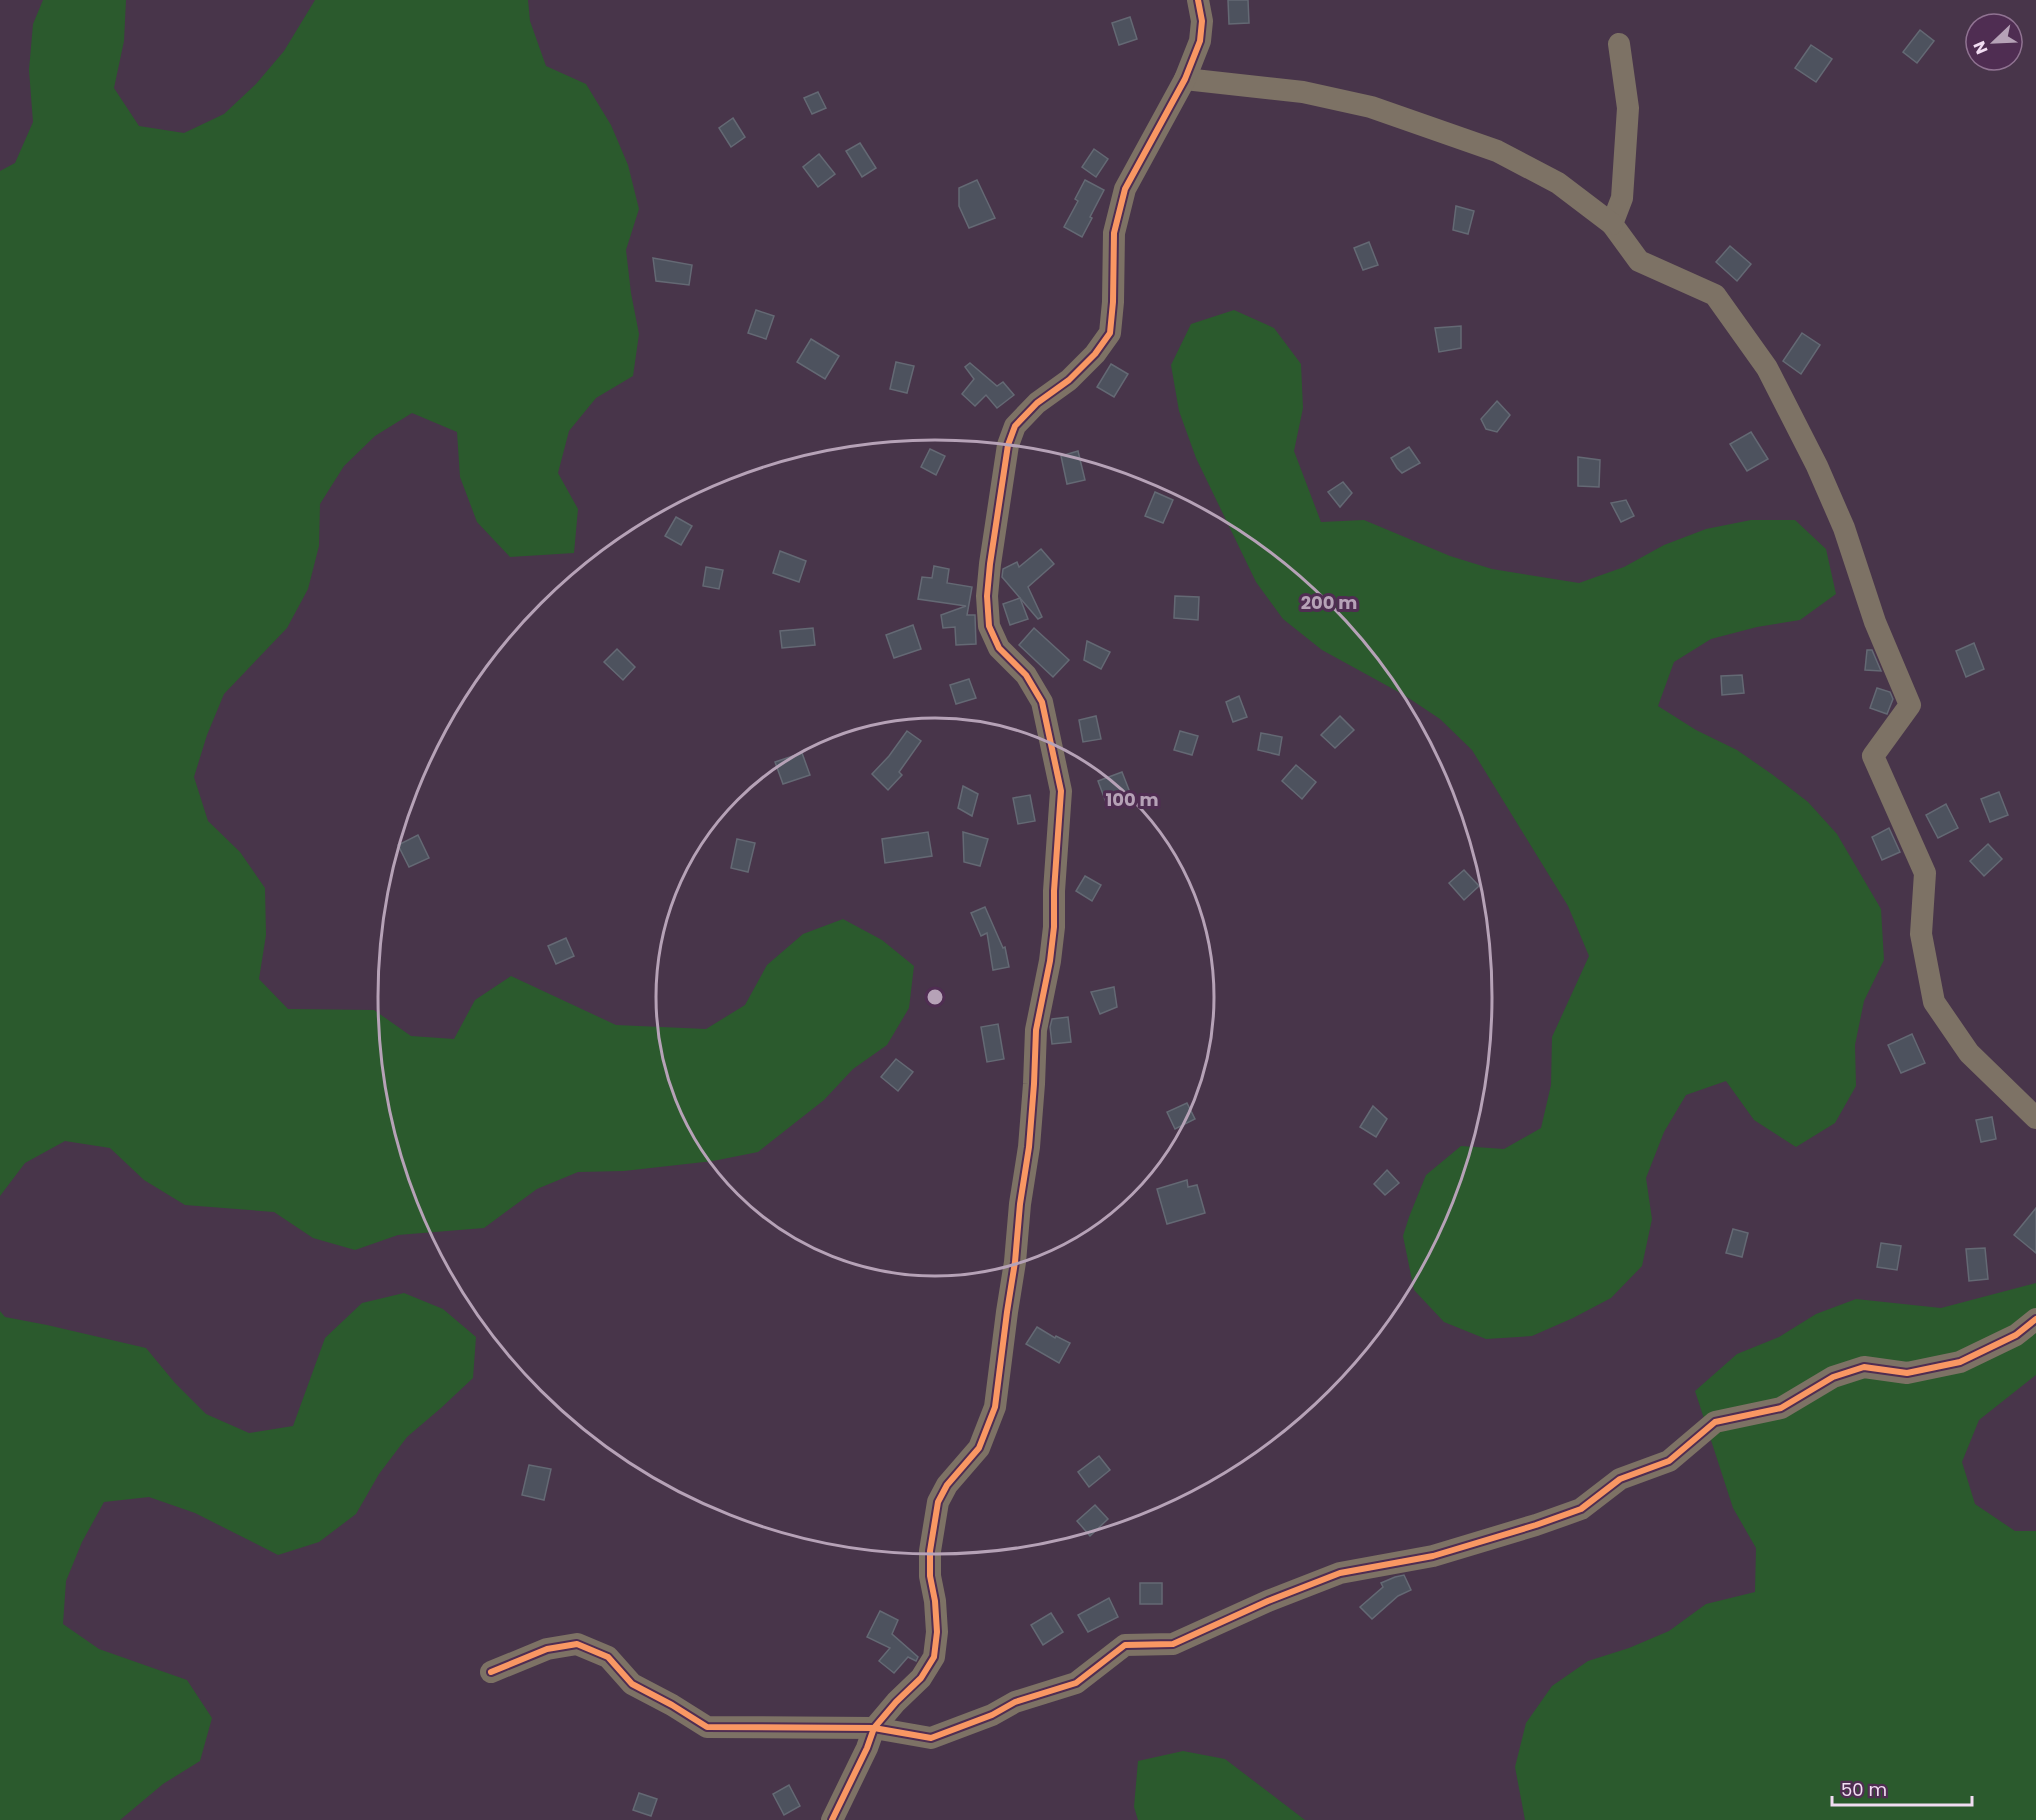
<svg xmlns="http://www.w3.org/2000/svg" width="2036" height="1820" font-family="Poppins,sans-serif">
<rect width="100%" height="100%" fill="#48354a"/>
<g fill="#2b5a2d">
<polygon points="43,0 126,0 124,41 114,88 139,126 184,133 224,114 256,84 284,51 315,0 528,0 530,21 546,66 586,84 611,125 628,165 639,209 626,250 631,293 639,334 633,376 596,398 569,431 558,473 578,509 574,553 510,557 477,522 460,477 457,432 412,413 375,436 344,466 320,504 319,546 308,589 287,628 224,694 207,735 194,777 208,821 240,852 265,888 266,935 259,979 288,1009 374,1010 411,1036 454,1039 475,1000 511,976 616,1025 706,1029 745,1005 767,965 803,934 843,919 882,940 914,966 909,1008 887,1045 853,1069 824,1100 758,1152 713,1161 624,1171 578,1172 537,1189 484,1228 398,1235 355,1250 313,1238 274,1212 185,1205 144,1180 110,1148 65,1141 25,1163 0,1196 0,171 15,163 33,122 29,70 33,24"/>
<polygon points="1234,310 1274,328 1301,364 1303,408 1294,451 1321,522 1364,520 1450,556 1492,569 1579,583 1624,567 1664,545 1706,529 1751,520 1795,520 1826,549 1836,594 1800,620 1757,627 1711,639 1674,662 1658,706 1696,730 1737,750 1773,775 1808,802 1837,834 1881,909 1884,960 1864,1001 1855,1045 1856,1086 1835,1123 1796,1147 1754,1120 1726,1081 1686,1095 1664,1132 1646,1178 1652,1219 1642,1266 1611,1298 1573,1318 1532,1336 1486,1339 1444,1322 1414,1290 1403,1236 1409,1217 1426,1175 1461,1146 1504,1149 1541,1128 1551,1085 1552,1037 1589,956 1568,906 1472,750 1440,719 1404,695 1322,650 1283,619 1256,582 1196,458 1179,411 1171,365 1191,324"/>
<polygon points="2036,1283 2036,1375 1979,1420 1962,1462 1975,1504 2015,1531 2036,1531 2036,1820 1525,1820 1515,1767 1526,1723 1552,1686 1588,1661 1629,1648 1669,1631 1706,1604 1755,1592 1756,1548 1733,1508 1695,1391 1737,1354 1779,1337 1816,1314 1856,1299 1941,1308"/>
<polygon points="404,1293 443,1309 476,1337 473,1378 441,1408 407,1437 379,1474 356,1514 319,1542 278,1555 195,1513 149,1497 104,1502 82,1542 66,1581 63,1624 99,1649 187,1680 212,1718 200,1761 163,1784 120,1820 0,1820 0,1311 5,1317 47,1325 146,1348 175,1383 206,1414 249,1433 293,1426 325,1338 362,1303"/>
<polygon points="1183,1751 1225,1759 1305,1820 1138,1820 1134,1807 1138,1761"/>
</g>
<g fill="#4d525e" stroke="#646974" stroke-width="1.5">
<polygon points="1228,0 1248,0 1249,23 1229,24"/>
<polygon points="1130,17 1137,39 1119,45 1112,23"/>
<polygon points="1920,30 1934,41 1917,63 1903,52"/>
<polygon points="1811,45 1832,59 1816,82 1795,68"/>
<polygon points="818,92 826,108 812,114 804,98"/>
<polygon points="733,118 745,137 731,147 719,128"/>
<polygon points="860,143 876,168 862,177 846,151"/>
<polygon points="1094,149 1108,159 1096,177 1082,167"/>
<polygon points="819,154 835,174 818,187 803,167"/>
<polygon points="977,180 995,218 969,228 959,206 959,188"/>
<polygon points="1085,180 1104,190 1090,217 1092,218 1082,237 1064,227 1078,201 1075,199"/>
<polygon points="1456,206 1474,211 1468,234 1453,230"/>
<polygon points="1369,242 1378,265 1363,270 1354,248"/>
<polygon points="1730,246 1751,264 1737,281 1716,262"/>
<polygon points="653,258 692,265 689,285 656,281"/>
<polygon points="756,310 774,316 766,339 748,333"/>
<polygon points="1461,326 1461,348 1439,352 1435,328"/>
<polygon points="1802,333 1820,345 1801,374 1783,361"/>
<polygon points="811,339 839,356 825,379 797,362"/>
<polygon points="896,362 914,366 907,393 890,389"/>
<polygon points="970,363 997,386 1003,382 1014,395 997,408 986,395 975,406 962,394 974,379 965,367"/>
<polygon points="1111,364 1128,374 1114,397 1097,387"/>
<polygon points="1497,401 1510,415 1497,432 1486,429 1481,419"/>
<polygon points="1751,432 1768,459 1747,471 1730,444"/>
<polygon points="1409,447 1420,463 1402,473 1397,468 1391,458"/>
<polygon points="930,449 945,456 936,475 921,467"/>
<polygon points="1078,451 1085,480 1067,484 1061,456"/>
<polygon points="1578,457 1600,460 1599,487 1578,486"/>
<polygon points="1343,482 1352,493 1340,507 1328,492"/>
<polygon points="1155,492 1173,500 1163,523 1145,516"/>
<polygon points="1626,500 1634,516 1621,522 1611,503"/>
<polygon points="676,517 692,526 681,545 665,536"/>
<polygon points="1041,549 1054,564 1028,587 1042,617 1038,619 1002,577 1003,569 1017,562 1019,567"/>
<polygon points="780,551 806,561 799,582 773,573"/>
<polygon points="934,566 949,569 947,583 972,587 967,615 975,615 976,644 956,645 955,627 943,628 941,615 966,606 918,599 922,577 932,578"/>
<polygon points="706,567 723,570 719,589 703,586"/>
<polygon points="1175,596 1199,597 1198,620 1174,618"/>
<polygon points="1020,598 1028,619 1010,625 1003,604"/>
<polygon points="913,625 921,649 894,658 886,635"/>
<polygon points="813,628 815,645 782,648 780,631"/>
<polygon points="1034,628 1069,660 1053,677 1019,645"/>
<polygon points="1087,641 1110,652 1101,669 1084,660"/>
<polygon points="1974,643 1984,669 1966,677 1956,651"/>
<polygon points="617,649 635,667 623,680 604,662"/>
<polygon points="1867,650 1872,650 1881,671 1865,670"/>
<polygon points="1742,675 1744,693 1722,695 1721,676"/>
<polygon points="969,679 976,698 956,704 950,685"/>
<polygon points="1877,688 1890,692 1893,699 1887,714 1870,708"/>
<polygon points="1239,696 1247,717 1233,722 1226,702"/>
<polygon points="1096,716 1101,739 1083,742 1079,720"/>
<polygon points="1340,716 1354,730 1335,748 1321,735"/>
<polygon points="907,731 921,741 899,772 902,775 888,790 872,774 889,756"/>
<polygon points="1180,731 1198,736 1192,755 1174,750"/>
<polygon points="1261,733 1282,737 1279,755 1258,750"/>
<polygon points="802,753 810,775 783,784 775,762"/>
<polygon points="1296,765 1316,782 1302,799 1282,781"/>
<polygon points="1122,772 1131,795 1107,805 1098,781"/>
<polygon points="963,786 978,794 972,816 958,808"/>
<polygon points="1999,792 2008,815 1990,822 1981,799"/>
<polygon points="1030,795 1035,821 1018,824 1013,798"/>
<polygon points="1946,804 1958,828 1938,838 1926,815"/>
<polygon points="1889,828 1900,852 1882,860 1872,837"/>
<polygon points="928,832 932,856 885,863 882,839"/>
<polygon points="963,832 988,839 980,866 964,862"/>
<polygon points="418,835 429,858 409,867 398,845"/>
<polygon points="737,839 755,843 748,872 731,868"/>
<polygon points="1988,844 2002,859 1984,876 1970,861"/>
<polygon points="1464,870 1479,886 1464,900 1449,883"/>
<polygon points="1085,876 1101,885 1092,901 1076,891"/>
<polygon points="985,907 1003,948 1005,947 1009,967 993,970 987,933 981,936 971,913"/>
<polygon points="566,938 574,956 556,964 548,946"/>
<polygon points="1114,987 1117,1007 1100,1014 1091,992"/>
<polygon points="1068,1017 1071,1042 1052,1044 1050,1027 1052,1019"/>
<polygon points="998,1024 1004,1059 987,1062 981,1027"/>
<polygon points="1912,1034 1925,1063 1901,1073 1888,1045"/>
<polygon points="896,1059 913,1072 898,1091 881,1077"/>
<polygon points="1187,1103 1195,1119 1175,1129 1167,1112"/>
<polygon points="1373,1106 1387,1119 1376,1137 1360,1127"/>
<polygon points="1992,1117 1996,1139 1981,1142 1976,1120"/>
<polygon points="1387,1170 1399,1183 1385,1195 1374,1184"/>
<polygon points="1187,1180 1188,1187 1197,1185 1205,1213 1167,1224 1157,1189"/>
<polygon points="2036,1208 2036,1253 2014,1235"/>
<polygon points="1733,1229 1748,1233 1742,1257 1726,1253"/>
<polygon points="1881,1243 1901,1246 1897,1270 1877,1267"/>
<polygon points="1985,1248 1988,1279 1969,1281 1966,1249"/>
<polygon points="1037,1327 1055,1338 1056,1336 1070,1343 1059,1363 1026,1344"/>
<polygon points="1099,1456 1110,1470 1089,1487 1078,1472"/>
<polygon points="529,1465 551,1469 544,1500 522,1495"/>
<polygon points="1095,1505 1108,1519 1090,1536 1077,1521"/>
<polygon points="1404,1575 1411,1590 1398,1596 1372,1619 1360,1607 1383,1587 1381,1583 1395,1577"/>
<rect x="1140" y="1583" width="22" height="21"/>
<polygon points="1109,1598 1118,1617 1088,1632 1078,1615"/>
<polygon points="880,1611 898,1620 892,1634 918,1657 916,1661 908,1657 894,1673 879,1661 890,1648 867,1637"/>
<polygon points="1051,1613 1063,1632 1043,1645 1031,1625"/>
<polygon points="789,1785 800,1806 784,1815 773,1794"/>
<polygon points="639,1793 657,1799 651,1816 633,1810"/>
</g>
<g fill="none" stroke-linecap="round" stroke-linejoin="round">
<g stroke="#7d7265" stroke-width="22">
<polyline points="1619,44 1628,108 1622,198 1612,224 1639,261 1715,295 1767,368 1817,466 1844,528 1875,622 1910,705 1873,756 1925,873 1921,934 1934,1002 1969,1053 2036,1118"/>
<polyline points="1185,79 1303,92 1371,107 1497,151 1558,183 1612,224"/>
<polyline points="491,1672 547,1649 577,1644 608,1657 632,1684 672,1705 707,1727 874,1728 931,1738 992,1715 1015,1702 1076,1683 1125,1645 1173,1644 1268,1601 1340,1573 1433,1556 1536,1525 1581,1509 1620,1479 1669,1461 1715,1422 1781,1408 1833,1377 1864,1367 1907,1373 1960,1362 2016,1335 2036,1319"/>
<polyline points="832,1820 867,1748 874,1728 896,1702 921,1678 934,1657 937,1632 935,1601 930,1576 930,1551 938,1502 947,1485 979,1448 995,1407 1007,1312 1015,1262 1020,1204 1029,1147 1034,1084 1036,1030 1050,961 1054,927 1054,891 1061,791 1042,702 1026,675 999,648 989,626 987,596 990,564 1008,445 1015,426 1037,403 1069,380 1095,354 1110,333 1113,302 1114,233 1125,189 1185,79 1200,41 1202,21 1198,0"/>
</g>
<g stroke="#4f2d52" stroke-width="10">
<g id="cycleway">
<polyline points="491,1672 547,1649 577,1644 608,1657 632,1684 672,1705 707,1727 874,1728 931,1738 992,1715 1015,1702 1076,1683 1125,1645 1173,1644 1268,1601 1340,1573 1433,1556 1536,1525 1581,1509 1620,1479 1669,1461 1715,1422 1781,1408 1833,1377 1864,1367 1907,1373 1960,1362 2016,1335 2036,1319"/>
<polyline points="832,1820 867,1748 874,1728 896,1702 921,1678 934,1657 937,1632 935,1601 930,1576 930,1551 938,1502 947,1485 979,1448 995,1407 1007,1312 1015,1262 1020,1204 1029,1147 1034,1084 1036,1030 1050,961 1054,927 1054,891 1061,791 1042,702 1026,675 999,648 989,626 987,596 990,564 1008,445 1015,426 1037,403 1069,380 1095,354 1110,333 1113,302 1114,233 1125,189 1185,79 1200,41 1202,21 1198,0"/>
</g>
</g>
<use href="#cycleway" stroke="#f99763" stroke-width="6"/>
</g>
<g fill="none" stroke="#b6a2b7" stroke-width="3">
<circle cx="935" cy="997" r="279"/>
<circle cx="935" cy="997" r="557"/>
</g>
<circle cx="935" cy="997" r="9" fill="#b6a2b7" stroke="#4f2d52" stroke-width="3"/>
<g font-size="18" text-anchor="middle" font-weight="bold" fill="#b6a2b7" stroke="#4f2d52" stroke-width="6" stroke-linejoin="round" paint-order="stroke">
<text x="1329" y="609">200 m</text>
<text x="1132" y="806">100 m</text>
</g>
<g transform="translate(1994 42) rotate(247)"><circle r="28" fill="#4f2d52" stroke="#907392" stroke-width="1.5"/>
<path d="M0-4.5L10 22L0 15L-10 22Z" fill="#b6a2b7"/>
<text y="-9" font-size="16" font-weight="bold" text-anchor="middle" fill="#f1dcf2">N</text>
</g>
<path d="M1832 1796v9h140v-9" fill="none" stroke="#f1dcf2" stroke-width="3"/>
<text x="1841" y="1796" font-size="18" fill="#f1dcf2" stroke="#4f2d52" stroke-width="4.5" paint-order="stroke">50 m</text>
</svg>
